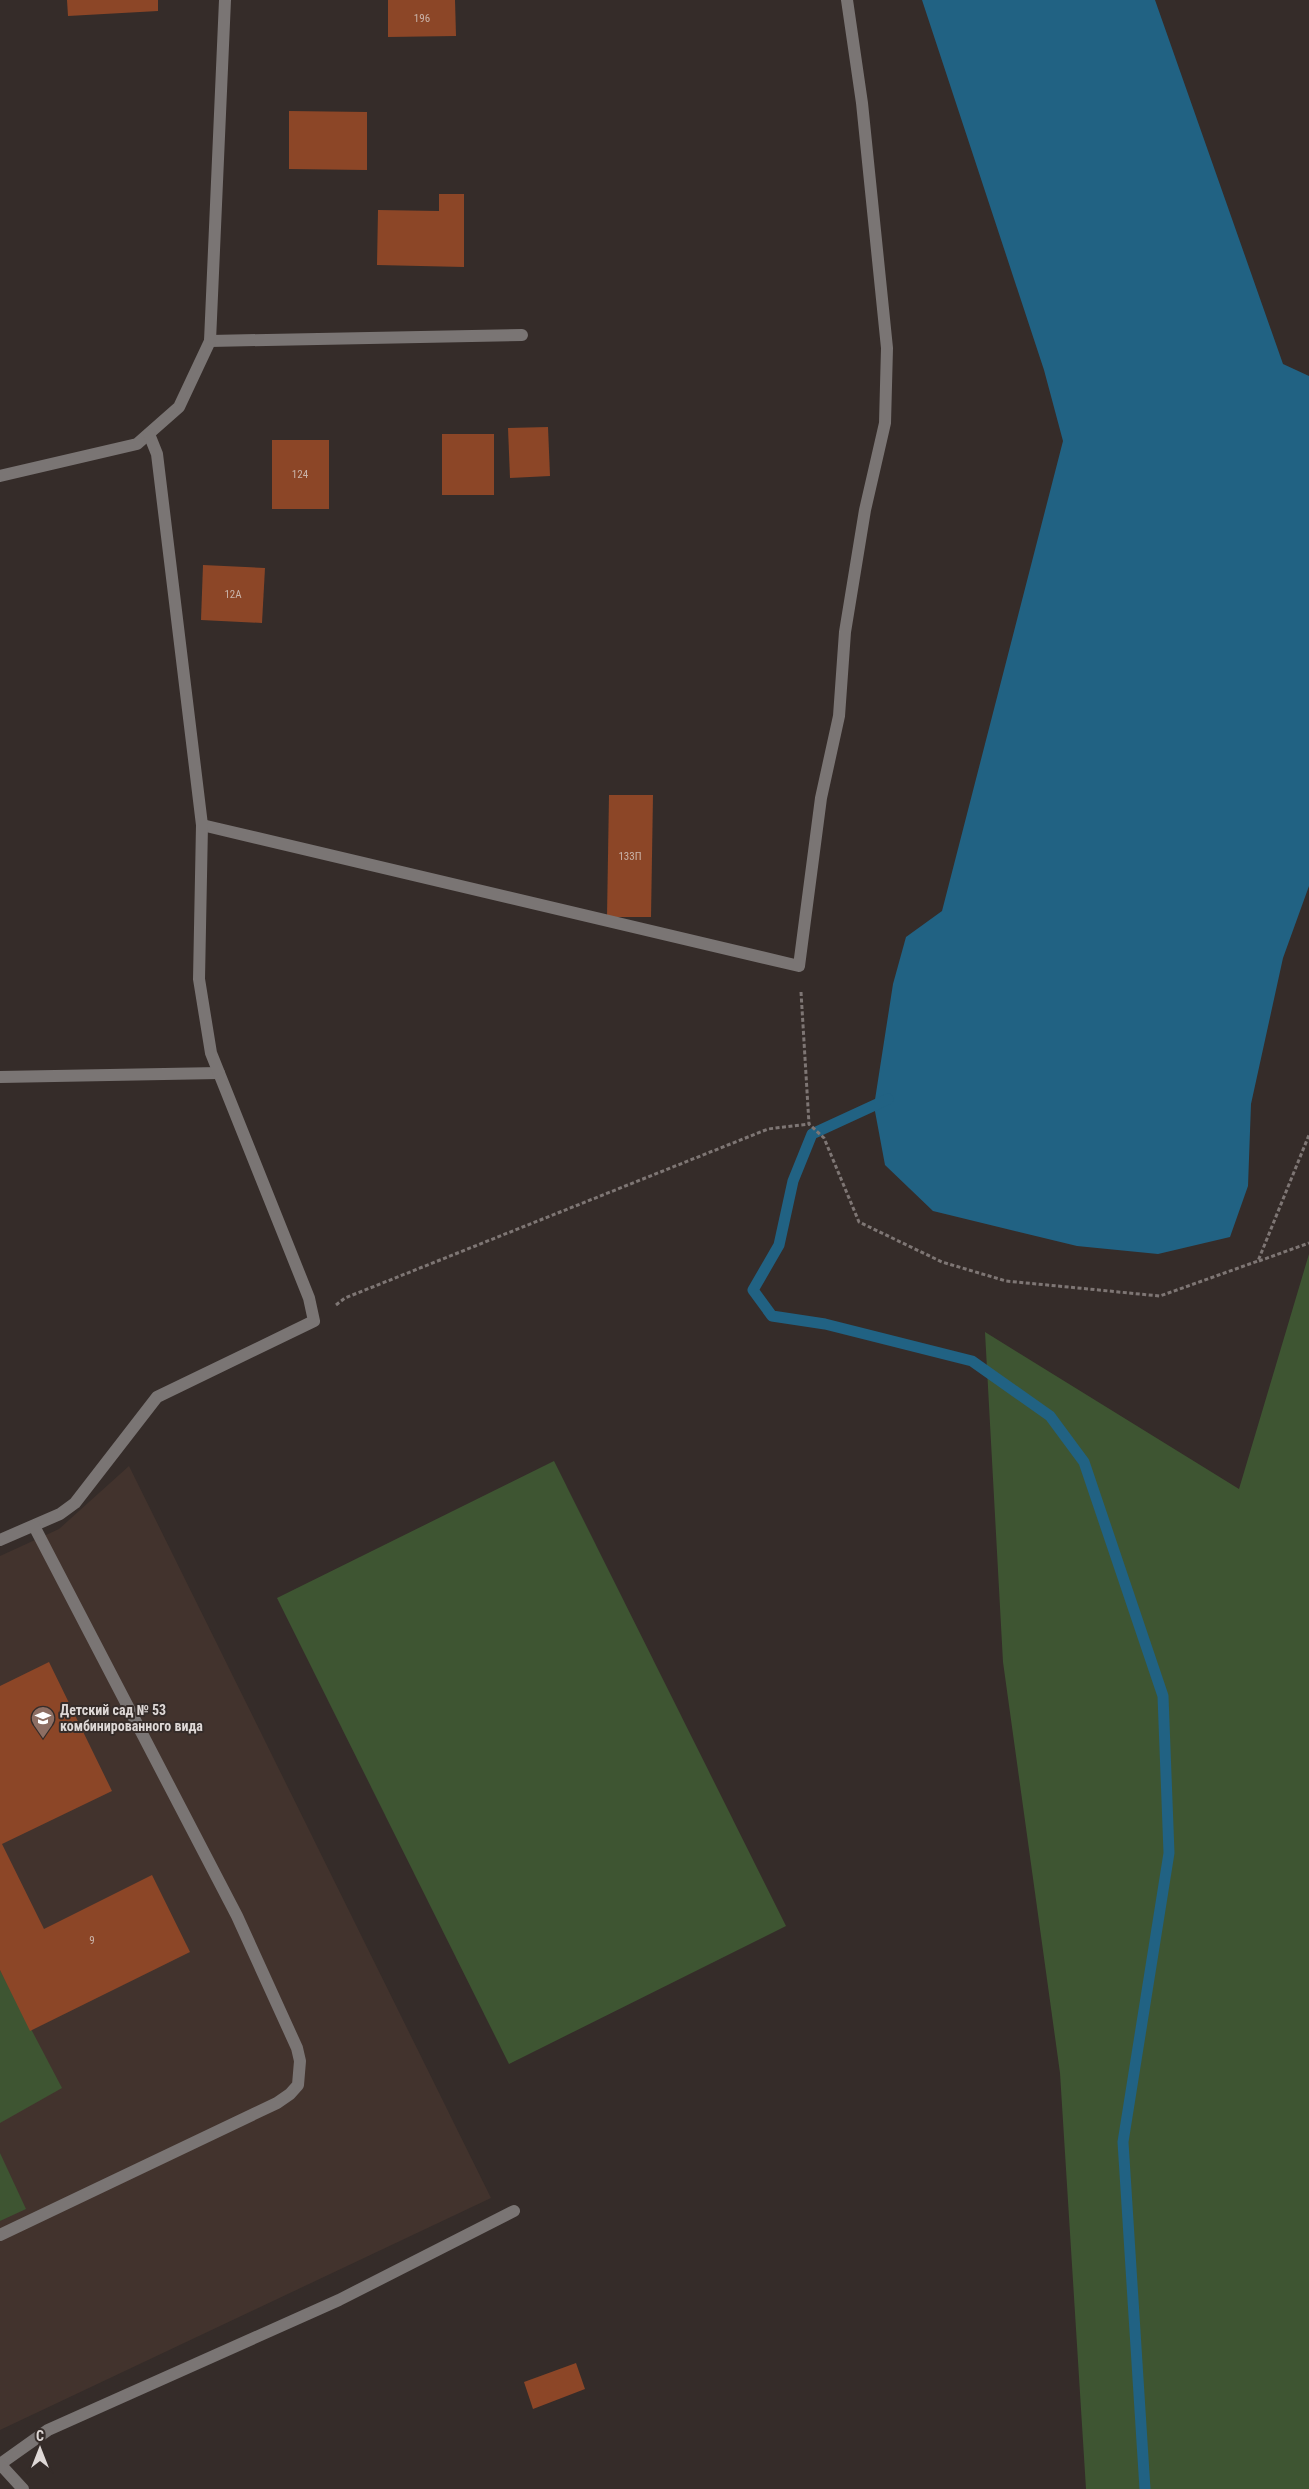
<svg xmlns="http://www.w3.org/2000/svg" width="1309" height="2489" font-family="'Roboto Condensed',sans-serif">
<rect width="100%" height="100%" fill="#352c29"/>
<polygon fill="#42332d" points="129,1466 491,2198 0,2430 0,1556 59,1529"/>
<g fill="#3e5532">
<polygon points="1309,1254 1309,2489 1086,2489 1060,2073 1003,1662 985,1332 1239,1489"/>
<polygon points="554,1461 786,1926 509,2064 277,1598"/>
<polygon points="0,1970 62,2088 0,2123"/>
<polygon points="0,2153 26,2209 0,2221"/>
</g>
<polygon fill="#216283" points="922,0 1155,0 1283,364 1309,376 1309,886 1283,958 1251,1104 1248,1186 1230,1237 1158,1254 1077,1246 933,1211 885,1165 874,1106 893,984 906,937 942,911 1063,441 1044,370"/>
<g fill="none" stroke-linecap="round" stroke-linejoin="round">
<polyline stroke="#216283" stroke-width="11" points="888,1099 812,1134 793,1181 779,1245 753,1290 772,1316 825,1324 972,1361 1050,1416 1084,1462 1163,1696 1169,1853 1123,2142 1145,2489"/>
</g>
<g fill="#8c4627">
<polygon points="67,0 158,0 158,11 68,16"/>
<polygon points="388,0 455,0 456,36 388,37"/>
<polygon points="289,111 367,112 367,170 289,169"/>
<polygon points="439,194 464,194 464,267 377,265 378,210 439,211"/>
<polygon points="548,427 550,476 510,478 508,428"/>
<rect x="442" y="434" width="52" height="61"/>
<rect x="272" y="440" width="57" height="69"/>
<polygon points="203,565 265,568 262,623 201,620"/>
<polygon points="609,795 653,795 651,917 607,917"/>
<polygon points="49,1662 112,1791 2,1844 44,1929 152,1875 190,1952 30,2031 0,1970 0,1686"/>
<polygon points="576,2363 585,2389 533,2409 524,2382"/>
</g>
<g fill="none" stroke-linecap="round" stroke-linejoin="round">
<g stroke="#7e7674" stroke-width="3" stroke-dasharray="4 2.5" stroke-linecap="butt">
<polyline points="801,992 809,1124 824,1138 859,1222 942,1262 1006,1281 1160,1296 1258,1261 1309,1135"/>
<polyline points="1259,1261 1309,1243"/>
<polyline points="336,1305 345,1298 768,1129 809,1124"/>
</g>
<g stroke="#7a7574" stroke-width="12">
<polyline points="210,341 522,335"/>
<polyline points="0,476 137,444 179,407 210,341 225,0"/>
<polyline points="202,825 799,966 821,798 839,716 845,632 865,510 885,423 887,348 862,103 847,0"/>
<polyline points="0,1077 219,1073"/>
<polyline points="0,1540 60,1514 75,1503 157,1397 314,1321 309,1298 211,1053 199,979 202,825 157,454 149,434"/>
<polyline points="0,2235 277,2103 290,2094 298,2085 300,2061 297,2048 237,1916 34,1526"/>
<polyline points="0,2464 48,2430 339,2300 514,2211"/>
<polyline points="0,2464 23,2489"/>
</g>
</g>
<defs>
<g id="school-pin" transform="scale(1.25)"><path d="M0 17L-7.5 6A9.5 9.5 0 1 1 7.5 6Z" fill="#8d6e63" stroke="#352c29"/><path d="M0-5L7-2L0 1L-7-2ZM-4 1L0 2.5L4 1V4Q0 6-4 4Z" fill="#fff"/></g>
</defs>
<g fill-rule="evenodd">
<use href="#school-pin" x="43" y="1718"/>
</g>
<g text-anchor="middle" stroke-width="4" stroke-linejoin="round" paint-order="stroke">
<g font-size="11" fill="#cab4aa">
<text x="422" y="22">196</text>
<text x="300" y="478">124</text>
<text x="233" y="598">12А</text>
<text x="630" y="860">133П</text>
<text x="92" y="1944">9</text>
</g>
<g font-size="14" font-weight="bold" fill="#ded8d6" stroke="#352c29" text-anchor="start">
<text x="60" y="1715">Детский сад № 53<tspan x="60" dy="16">комбинированного вида</tspan></text>
</g>
</g>
<g transform="translate(40 2449)" stroke="#352c29" stroke-width="4" paint-order="stroke">
<path d="M0-4L9 19L0 12L-9 19Z" fill="#ded8d6"/>
<text y="-8" font-size="14" font-weight="bold" text-anchor="middle" fill="#ded8d6">С</text>
</g>
</svg>
